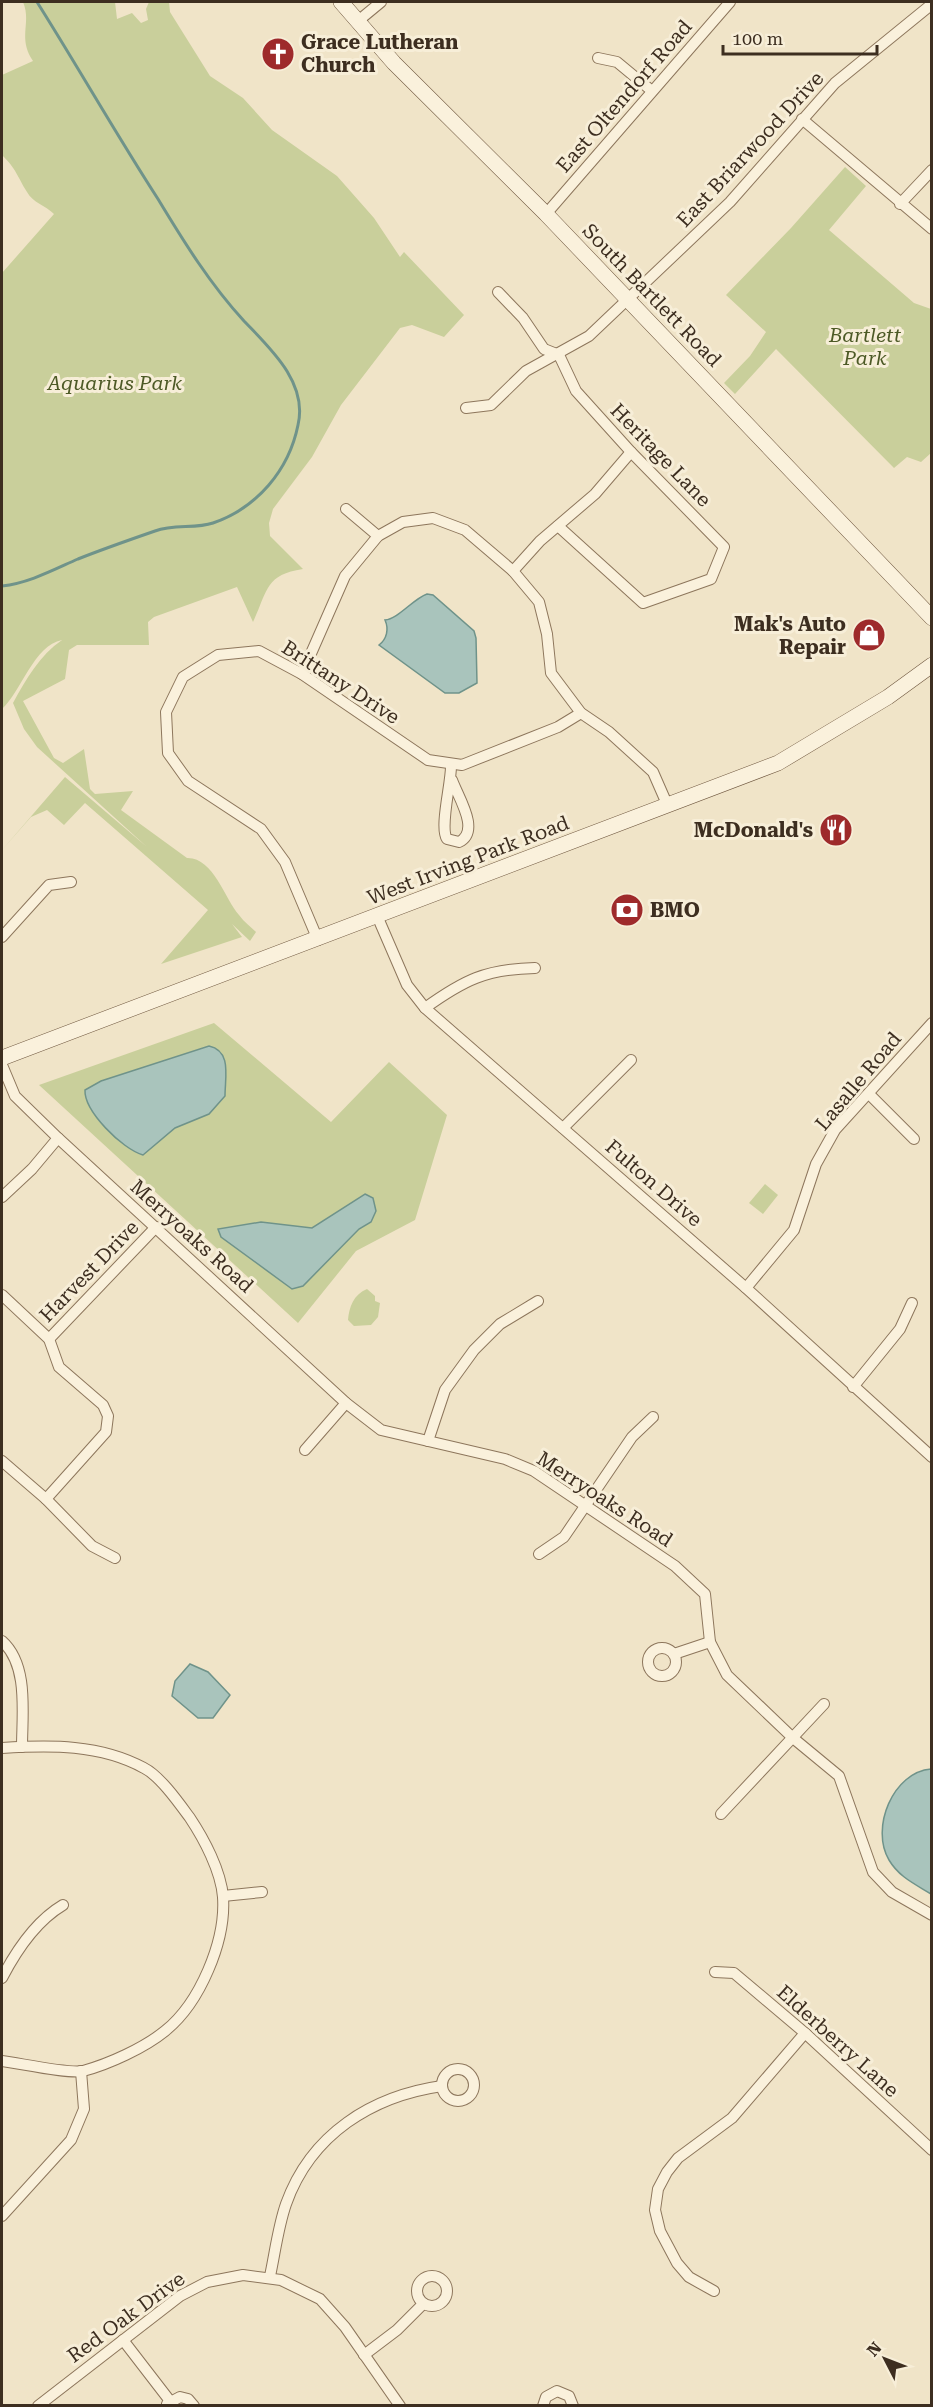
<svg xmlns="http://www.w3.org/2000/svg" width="933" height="2407" font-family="'Roboto Serif',serif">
<rect width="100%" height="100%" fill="#f0e4c8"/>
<g fill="#c9cf9b">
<path d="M 23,2 L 115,2 L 117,19 L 132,13 L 141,23 L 148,20 L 146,9 L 149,2 L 169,2 L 170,12 L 210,76 L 243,98 L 272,130 L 337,176 L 374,218 L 400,257 L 404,252 L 464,315 L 444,337 L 412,325 L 400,328 L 341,405 L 312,457 L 273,509 L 269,523 L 270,536 L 303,569 C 265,575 268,590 253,622 L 237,587 L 154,617 L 148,622 L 149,645 L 77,645 L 69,650 L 65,679 L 23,701 L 54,758 L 63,763 L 84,749 L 90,789 L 95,794 L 133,791 L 121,810 L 187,858 C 213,857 225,899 239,915 C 244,922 251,927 256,932 L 250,941 L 232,924 L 242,937 L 161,964 L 208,910 L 85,803 L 64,825 L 47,810 L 31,817 L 2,850 L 65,777 L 147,847 L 37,747 L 24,729 L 13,703 C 26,679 40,655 62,640 C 34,645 21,692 2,709 L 2,273 L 54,214 C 45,205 33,203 27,192 C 17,176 17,170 2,155 L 2,75 L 33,61 C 17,37 32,23 23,2 Z"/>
<polygon points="845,167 866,186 829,230 914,303 931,309 931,453 921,462 907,457 894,468 776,349 735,394 724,383 750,356 766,332 726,295 791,228"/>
<polygon points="214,1023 331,1122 389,1062 447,1115 415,1220 356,1251 298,1323 39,1085"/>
<polygon points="765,1184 778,1195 763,1214 749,1203"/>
<path d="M 367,1289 L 375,1296 L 375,1301 L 380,1303 L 378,1317 L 371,1325 L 354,1326 L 348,1320 C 349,1307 354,1294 367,1289 Z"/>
</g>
<g fill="#a9c4bc" stroke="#6f938a" stroke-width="1.5">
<path d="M 427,594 L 433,595 L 474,631 L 476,638 L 477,683 L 459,693 L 445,693 L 379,645 C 387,639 389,629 385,620 C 398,619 413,599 427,594 Z"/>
<path d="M 209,1046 C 232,1051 225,1077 225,1096 L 209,1114 L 175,1128 L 143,1155 C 122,1149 84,1111 85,1090 L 101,1081 Z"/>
<polygon points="365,1194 373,1198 376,1211 371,1222 359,1229 303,1286 292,1289 221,1237 218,1229 261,1222 312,1228"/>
<polygon points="190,1664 208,1672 230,1695 213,1718 198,1718 172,1696 175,1681"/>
<path d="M 931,1769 L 932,1769 L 931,1894 C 915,1884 899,1877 889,1860 C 870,1828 893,1772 931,1769 Z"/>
</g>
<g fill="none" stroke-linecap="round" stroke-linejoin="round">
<path stroke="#6f938a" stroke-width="3" d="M 2,586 C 29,583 53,570 78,559 C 103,549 129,540 155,531 C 174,524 195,529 213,523 C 257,508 289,470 298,425 C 308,383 271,349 244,321 C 210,284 184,242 158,199 C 116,134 78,67 37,2"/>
<g stroke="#8d765c" stroke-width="12">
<g id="minor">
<polyline points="358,21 381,2"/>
<polyline points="598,58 617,62 652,91"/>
<polyline points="802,119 932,229"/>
<polyline points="900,204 932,170"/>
<polyline points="546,214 730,2"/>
<polyline points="498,292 523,318 544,349 559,355 576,391 631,452 724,547 711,579 643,603 558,526"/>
<polyline points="466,408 491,405 526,371 589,336 730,202 835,83 932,4"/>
<polyline points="346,509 378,536"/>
<polyline points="513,571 540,541 595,494 631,452"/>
<polyline points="302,674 345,576 378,536 403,522 433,518 465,530 513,571 539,602 547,634 551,673 581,713 609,732 653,772 667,804"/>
<path d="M 451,764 C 452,781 439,827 447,839 L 459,842 C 481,831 458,797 452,780"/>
<polyline points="378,918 407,985 425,1008 746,1288 932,1457"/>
<polyline points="2,937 49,885 71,882"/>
<polyline points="318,940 285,862 261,829 188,781 168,753 166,712 183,677 218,655 259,651 302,674 428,760 462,765 558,727 581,713"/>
<path d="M 425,1008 C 464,980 486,969 535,968"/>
<polyline points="2,1065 15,1096 58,1138 346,1403 381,1430 505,1459 534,1471 675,1566 705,1594 710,1642 727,1675 793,1738 839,1776 873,1872 892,1892 932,1915"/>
<polyline points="869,1094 914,1139"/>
<polyline points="563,1128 631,1060"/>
<polyline points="2,1197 32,1169 58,1138"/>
<polyline points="746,1288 794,1230 816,1164 835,1130 932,1023"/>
<polyline points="2,1295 49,1339 59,1367 103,1405 108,1416 106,1432 46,1499"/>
<polyline points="49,1339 156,1227"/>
<polyline points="853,1387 900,1329 912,1303"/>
<polyline points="428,1441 445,1390 474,1350 500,1324 538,1301"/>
<polyline points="305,1450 346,1403"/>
<polyline points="2,1461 46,1499 92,1546 115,1558"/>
<polyline points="539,1554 564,1537 632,1437 653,1417"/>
<path d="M 2,1641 C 29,1665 22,1714 22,1747"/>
<circle cx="662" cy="1662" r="14"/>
<polyline points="674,1654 710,1642"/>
<path d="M 2,1748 C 50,1745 100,1744 144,1768 C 160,1776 179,1803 190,1818 C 204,1839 221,1871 223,1897 C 226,1941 200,2003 165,2031 C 144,2048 109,2064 83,2071 C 68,2074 19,2063 2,2061"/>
<polyline points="721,1814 824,1704"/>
<polyline points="223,1896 262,1892"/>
<polyline points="715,1972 734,1973 805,2033 932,2150"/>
<path d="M 2,1978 C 16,1951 36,1921 63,1905"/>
<circle cx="458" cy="2085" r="16"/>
<polyline points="2,2216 71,2140 84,2109 81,2071"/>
<circle cx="432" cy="2291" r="15"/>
<path d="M 270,2276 C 275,2253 278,2227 286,2204 C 311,2134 372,2096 442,2086"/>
<polyline points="714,2291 689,2277 677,2263 660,2231 655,2210 658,2189 667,2172 678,2158 732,2118 805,2033"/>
<polyline points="123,2340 170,2401"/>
<polyline points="364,2355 397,2330 423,2304"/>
<polyline points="167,2404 180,2397 188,2399 194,2406"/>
<polyline points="38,2406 180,2296 207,2282 243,2275 281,2280 320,2299 345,2327 400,2406"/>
<polyline points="543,2406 546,2397 557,2391 569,2396 573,2406"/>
</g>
</g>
<g stroke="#6f573f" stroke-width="16">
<g id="secondary">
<polyline points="341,2 394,63 546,214 932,618"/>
<polyline points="2,1058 778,763 888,697 932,665"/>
</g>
</g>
<use href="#minor" stroke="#faf1dc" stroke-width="10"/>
<use href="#secondary" stroke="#faf1dc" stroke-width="15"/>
</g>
<defs>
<g id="church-disc" transform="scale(1.725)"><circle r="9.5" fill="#9e2a2b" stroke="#f7eed8"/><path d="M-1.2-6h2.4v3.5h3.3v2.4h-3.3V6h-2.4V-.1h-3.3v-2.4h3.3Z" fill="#fff"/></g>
<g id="shop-disc" transform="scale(1.725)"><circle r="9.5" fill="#9e2a2b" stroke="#f7eed8"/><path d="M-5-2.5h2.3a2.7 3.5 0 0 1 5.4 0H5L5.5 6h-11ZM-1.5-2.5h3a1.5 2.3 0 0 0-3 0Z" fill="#fff"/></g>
<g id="restaurant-disc" transform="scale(1.725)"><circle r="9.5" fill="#9e2a2b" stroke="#f7eed8"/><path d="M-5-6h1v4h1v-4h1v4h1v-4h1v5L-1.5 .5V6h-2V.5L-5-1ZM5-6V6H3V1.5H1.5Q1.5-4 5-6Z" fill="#fff"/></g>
<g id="bank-disc" transform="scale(1.725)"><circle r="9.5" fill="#9e2a2b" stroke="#f7eed8"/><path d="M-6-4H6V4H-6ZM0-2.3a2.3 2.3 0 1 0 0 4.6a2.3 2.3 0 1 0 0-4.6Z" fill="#fff"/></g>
</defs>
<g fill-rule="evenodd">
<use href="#church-disc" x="278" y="54"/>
<use href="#shop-disc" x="869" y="635"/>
<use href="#restaurant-disc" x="836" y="830"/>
<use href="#bank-disc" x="627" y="910"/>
</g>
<g text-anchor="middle" stroke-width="6" stroke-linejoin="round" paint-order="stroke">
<g font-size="20" font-weight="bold" fill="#3d2e20" stroke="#f7eed8" text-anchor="start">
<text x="301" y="49">Grace Lutheran<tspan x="301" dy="23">Church</tspan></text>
<text x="846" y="631" text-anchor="end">Mak's Auto<tspan x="846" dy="23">Repair</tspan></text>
<text x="813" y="837" text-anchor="end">McDonald's</text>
<text x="650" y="917">BMO</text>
</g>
<g font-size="20" fill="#3d2e20" stroke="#f7eed8">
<text transform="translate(624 96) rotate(-49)" y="7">East Oltendorf Road</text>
<text transform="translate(750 149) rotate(-47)" y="7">East Briarwood Drive</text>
<text transform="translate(652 295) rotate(46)" y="7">South Bartlett Road</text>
<text transform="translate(661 455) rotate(46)" y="7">Heritage Lane</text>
<text transform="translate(341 682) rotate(33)" y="7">Brittany Drive</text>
<text transform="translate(468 860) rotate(-21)" y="7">West Irving Park Road</text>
<text transform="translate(858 1081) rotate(-50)" y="7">Lasalle Road</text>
<text transform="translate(654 1183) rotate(41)" y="7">Fulton Drive</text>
<text transform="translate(192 1236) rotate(42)" y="7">Merryoaks Road</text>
<text transform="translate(89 1271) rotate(-46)" y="7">Harvest Drive</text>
<text transform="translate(605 1499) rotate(33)" y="7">Merryoaks Road</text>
<text transform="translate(838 2041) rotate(42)" y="7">Elderberry Lane</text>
<text transform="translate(126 2317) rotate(-36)" y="7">Red Oak Drive</text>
</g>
<g font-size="20" font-style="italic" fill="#4d5a26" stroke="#f7eed8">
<text x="865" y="342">Bartlett<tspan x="865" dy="23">Park</tspan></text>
<text x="115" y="390">Aquarius Park</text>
</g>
</g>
<rect width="933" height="2407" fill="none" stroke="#3d2e20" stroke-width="6"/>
<g transform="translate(885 2359) rotate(312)" stroke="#f7eed8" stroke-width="4.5" paint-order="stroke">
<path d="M0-4.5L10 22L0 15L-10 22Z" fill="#3d2e20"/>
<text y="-9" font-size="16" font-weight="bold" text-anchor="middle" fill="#3d2e20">N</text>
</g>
<path d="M723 45v9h154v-9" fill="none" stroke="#3d2e20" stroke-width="3"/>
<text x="732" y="45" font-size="18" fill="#3d2e20" stroke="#f7eed8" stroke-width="4.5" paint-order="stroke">100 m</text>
</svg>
